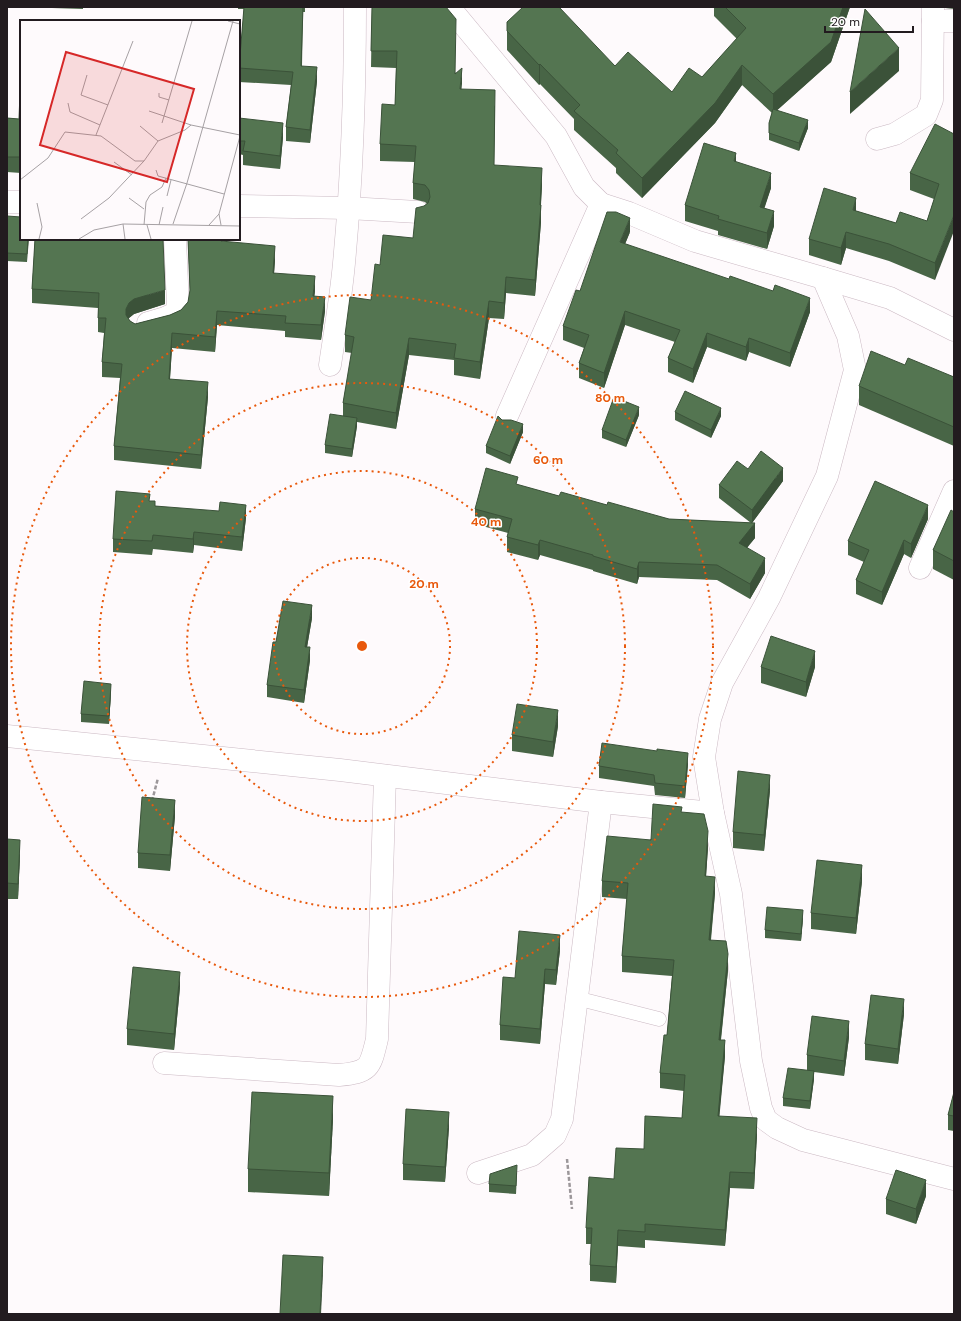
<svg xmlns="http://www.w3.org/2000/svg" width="961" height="1321" font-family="'DM Sans',sans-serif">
<rect width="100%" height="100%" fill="#fefafc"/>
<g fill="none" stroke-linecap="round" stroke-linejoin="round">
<g stroke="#cbb9c3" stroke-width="15">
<polyline id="lane" points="576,998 659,1019"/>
</g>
<g stroke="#cbb9c3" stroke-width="23">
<g id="street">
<polyline points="449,7 556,136 584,187 601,204 507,416"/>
<polyline points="933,21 954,21"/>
<polyline points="877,139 895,134 926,115 932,100 933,7"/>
<polyline points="7,202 21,202"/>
<polyline points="601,204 629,213 695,241 823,278 848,336 855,370 827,476 769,598 722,683 710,719 704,757 713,813 731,894 751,1061 761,1108 766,1120 777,1128 803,1140 954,1179"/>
<polyline points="239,206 348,208 418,212"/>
<polyline points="823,278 890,298 954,330"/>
<polyline points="148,323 165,318 176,313 178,305 175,239"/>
<path d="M 330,365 C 335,331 341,297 344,263 C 352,178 355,92 355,7"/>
<polyline points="920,568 954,491"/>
<polyline points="7,736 340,770 601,802 713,813"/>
<path d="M 164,1063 L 339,1075 C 370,1072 370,1068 377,1039 L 385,776"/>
<polyline points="478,1173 532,1155 555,1135 562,1119 601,802"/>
</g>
</g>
<g stroke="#9c979a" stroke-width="2.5" stroke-dasharray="4 2" stroke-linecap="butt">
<polyline points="152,801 158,778"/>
<polyline points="567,1159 572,1209"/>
</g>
<use href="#lane" stroke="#fff" stroke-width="14"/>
<use href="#street" stroke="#fff" stroke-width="22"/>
</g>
<g fill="#486546">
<polygon points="52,7 83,7 83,9 52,8"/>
<polygon points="238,7 305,7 305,12 303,12 302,66 317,81 310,143 286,141 286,127 291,85 239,82 239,68 244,9 238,9"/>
<polygon points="372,7 456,73 461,89 495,106 494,165 542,184 541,205 541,222 535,296 506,293 504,319 489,318 480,379 454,375 454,360 409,355 396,429 357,422 357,426 352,457 325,453 325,445 343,416 343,403 352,353 345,352 345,335 371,300 380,265 413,238 424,206 427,204 425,202 413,199 413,183 415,162 380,161 380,144 395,105 396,68 371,67"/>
<polygon points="714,7 850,7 831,62 777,110 808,128 799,151 769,140 769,123 772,113 742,85 715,123 642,198 616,173 616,168 574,130 574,119 540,84 539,85 507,50 507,22 615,66 672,92 702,77 737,39 714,16"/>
<polygon points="945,7 954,7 954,9 945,8"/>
<polygon points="21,66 21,173 7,172 7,118 19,119"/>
<polygon points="239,118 283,137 280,169 243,165 243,155 239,154"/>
<polygon points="954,134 935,280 889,261 846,248 841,265 809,255 809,239 856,211 896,223 927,221 934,199 910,190 910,173"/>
<polygon points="736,162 771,188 764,208 774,226 767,249 718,235 718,231 685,221 685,205"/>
<polygon points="7,216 21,239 29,239 27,262 7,261"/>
<polygon points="630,232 625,244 810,312 790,367 749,352 746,361 707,347 693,383 668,372 668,358 675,342 625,325 604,388 579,378 579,363 584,348 563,340 563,326 580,291"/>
<polygon points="35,239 165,304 134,314 129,318 128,319 130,321 135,324 170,315 181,310 188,302 190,292 188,239 223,239 222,242 275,260 274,273 315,291 314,296 325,311 321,340 285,337 285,331 217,325 215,352 172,348 170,379 208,397 201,469 114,460 114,446 120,378 102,377 102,362 104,333 98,332 98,308 32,303 32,289"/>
<polygon points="905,365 954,377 954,446 859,405 859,386"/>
<polygon points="675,412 721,416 711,438 675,420"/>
<polygon points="639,415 626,447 602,438 602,430"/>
<polygon points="502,420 523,432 510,464 486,453 486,446"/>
<polygon points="748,469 783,481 752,523 755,538 747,547 765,573 750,599 717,580 639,577 637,584 593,571 593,570 540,555 538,560 507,552 507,537 508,533 475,524 475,509 518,485 559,496 607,505 669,519 751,523 719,498 719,485"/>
<polygon points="150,501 155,506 246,518 242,551 194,545 193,553 153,549 152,555 113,552 113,539"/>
<polygon points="954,511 954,580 933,569 933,550"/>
<polygon points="928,519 911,558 904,554 882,605 856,594 856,580 864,562 848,555 848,541"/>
<polygon points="312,618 307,647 310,660 304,703 267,697 267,685 276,642"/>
<polygon points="761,667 815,667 806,697 761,683"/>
<polygon points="111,692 109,724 81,722 81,714"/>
<polygon points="558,726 553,757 512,751 512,735"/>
<polygon points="688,764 685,798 655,795 654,786 599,778 599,766"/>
<polygon points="770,790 764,851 733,848 733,832"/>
<polygon points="682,812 708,847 706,876 715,893 711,940 728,970 721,1040 725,1056 719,1116 757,1134 754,1189 730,1188 725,1246 645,1240 645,1248 618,1246 616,1283 590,1281 590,1265 591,1244 586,1244 586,1228 614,1179 644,1149 682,1118 684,1091 660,1088 660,1073 667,1035 672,976 622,972 622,956 627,899 602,897 602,881"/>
<polygon points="175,816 170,871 138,868 138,853"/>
<polygon points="7,839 20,855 18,899 7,899"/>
<polygon points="862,881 856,934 811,929 811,913"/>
<polygon points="803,918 801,941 765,938 765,930"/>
<polygon points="560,950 556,985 545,984 540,1044 500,1040 500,1025 515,978"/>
<polygon points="180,987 174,1050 127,1045 127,1029"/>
<polygon points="904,1014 898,1064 865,1060 865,1044"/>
<polygon points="849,1037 844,1076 814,1072 814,1079 810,1109 783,1106 783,1098 807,1070 807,1055"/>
<polygon points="954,1092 954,1131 948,1130 948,1115"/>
<polygon points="333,1119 329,1196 248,1192 248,1169"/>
<polygon points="449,1127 445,1182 403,1180 403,1164"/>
<polygon points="517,1173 516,1194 489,1192 489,1184"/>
<polygon points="926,1196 916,1224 886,1214 886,1199"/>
</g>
<g fill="#3b5239">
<polygon points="843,7 850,7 831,62 773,114 773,94"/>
<polygon points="899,48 899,71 850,114 850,92"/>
<polygon points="540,64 540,84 539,85 539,65"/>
<polygon points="742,65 742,85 715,123 642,198 642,178"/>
<polygon points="317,67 317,81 310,143 310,130"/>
<polygon points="462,68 462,84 460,105 460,89"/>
<polygon points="808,120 808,128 799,151 799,143"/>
<polygon points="283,123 283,137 280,169 280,156"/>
<polygon points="736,153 736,168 734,161"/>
<polygon points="542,168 542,184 540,219 541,205 541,222 535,296 535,280"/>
<polygon points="771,173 771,188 760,222 760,207"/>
<polygon points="856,198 856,215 853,210"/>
<polygon points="774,211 774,226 767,249 767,233"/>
<polygon points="954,215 954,231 935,280 935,263"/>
<polygon points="630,218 630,232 620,256 620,242"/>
<polygon points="846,232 846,248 841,265 841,248"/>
<polygon points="275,246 275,260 273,288 273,273"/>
<polygon points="315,276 315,291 313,310 313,296"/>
<polygon points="506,277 506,293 504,319 504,303"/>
<polygon points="165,290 165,304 134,314 129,318 126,323 126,309 129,303 134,299"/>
<polygon points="325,297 325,311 321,340 321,325"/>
<polygon points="810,298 810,312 790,367 790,353"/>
<polygon points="489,301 489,318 480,379 480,362"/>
<polygon points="217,311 217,325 215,352 215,337"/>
<polygon points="625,311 625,325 604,388 604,373"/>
<polygon points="172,333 172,348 169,393 169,379"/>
<polygon points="707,333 707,347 693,383 693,369"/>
<polygon points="409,338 409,355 396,429 396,413"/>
<polygon points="749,338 749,352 746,361 746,347"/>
<polygon points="208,382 208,397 201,469 201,455"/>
<polygon points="639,407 639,415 626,447 626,440"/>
<polygon points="721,408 721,416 711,438 711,430"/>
<polygon points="357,418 357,426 352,457 352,449"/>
<polygon points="523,424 523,432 510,464 510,456"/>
<polygon points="783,468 783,481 752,523 752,510"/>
<polygon points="246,505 246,518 242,551 242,537"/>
<polygon points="928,505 928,519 911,558 911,544"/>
<polygon points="755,523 755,538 739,558 739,543"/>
<polygon points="194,532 194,545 193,553 193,539"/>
<polygon points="540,540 540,555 538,560 538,545"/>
<polygon points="904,540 904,554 882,605 882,592"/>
<polygon points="765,558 765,573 750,599 750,584"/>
<polygon points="639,562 639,577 637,584 637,569"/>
<polygon points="312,605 312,618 305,659 305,647"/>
<polygon points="310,647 310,660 304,703 304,690"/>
<polygon points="815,651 815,667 806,697 806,682"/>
<polygon points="111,684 111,692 109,724 109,716"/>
<polygon points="558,710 558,726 553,757 553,742"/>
<polygon points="688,753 688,764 685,798 685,786"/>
<polygon points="770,775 770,790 764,851 764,835"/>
<polygon points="175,800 175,816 170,871 170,855"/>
<polygon points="708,831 708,847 705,892 705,876"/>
<polygon points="20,840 20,855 18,899 18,884"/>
<polygon points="862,865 862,881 856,934 856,918"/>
<polygon points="715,877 715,893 709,956 709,940"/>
<polygon points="803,910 803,918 801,941 801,934"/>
<polygon points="560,935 560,950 556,985 556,970"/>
<polygon points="728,954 728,970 719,1056 719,1040"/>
<polygon points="545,969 545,984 540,1044 540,1029"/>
<polygon points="180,972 180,987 174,1050 174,1034"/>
<polygon points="904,999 904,1014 898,1064 898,1049"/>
<polygon points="849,1021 849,1037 844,1076 844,1061"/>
<polygon points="725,1040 725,1056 718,1132 718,1116"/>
<polygon points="814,1071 814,1079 810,1109 810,1101"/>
<polygon points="333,1096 333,1119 329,1196 329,1173"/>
<polygon points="449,1112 449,1127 445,1182 445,1167"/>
<polygon points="757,1118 757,1134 754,1189 754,1173"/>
<polygon points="730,1172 730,1188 725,1246 725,1230"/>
<polygon points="926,1180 926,1196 916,1224 916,1209"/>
<polygon points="618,1230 618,1246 616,1283 616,1267"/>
<polygon points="323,1257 323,1272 321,1314 320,1314"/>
</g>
<g fill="#547551" stroke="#3b5239">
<polygon points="244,7 303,7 301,66 317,67 310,130 286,127 293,72 239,68"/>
<polygon points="372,7 446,7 456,19 455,74 462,68 460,89 495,90 494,165 542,168 540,205 541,205 535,280 506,277 504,303 489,301 480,362 454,358 456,344 409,338 396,413 343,403 354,337 345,335 350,297 371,300 375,264 380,265 383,235 413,238 416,208 424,206 428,203 430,197 429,190 425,185 413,183 416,146 380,144 382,104 395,105 397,51 371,51"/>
<polygon points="523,7 559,7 615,66 628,52 672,92 689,68 702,77 746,28 725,7 843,7 831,42 773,94 742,65 715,103 642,178 616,153 618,150 574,111 580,105 540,64 539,65 507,31 507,22"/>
<polygon points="865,9 899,48 850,92"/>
<polygon points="21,66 21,157 7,157 7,118 19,119"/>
<polygon points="773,109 808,120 799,143 769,133 769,123"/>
<polygon points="239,118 283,123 280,156 243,151 245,141 239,141"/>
<polygon points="935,124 954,134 954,215 935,263 889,244 846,232 841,248 809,239 824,188 856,198 853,210 896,223 900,212 927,221 939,184 910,173"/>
<polygon points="704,143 736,153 734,161 771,173 760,207 774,211 767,233 718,219 719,216 685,205"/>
<polygon points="607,212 616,212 630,218 620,242 729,279 730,276 773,291 775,285 810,298 790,353 749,338 746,347 707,333 693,369 668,358 680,330 625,311 604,373 579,363 589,335 563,326 576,290 580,291"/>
<polygon points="7,216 21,217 21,239 28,239 27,254 7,253"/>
<polygon points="35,239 163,239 165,290 134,299 129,303 126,309 126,315 130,321 135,324 170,315 181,310 188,302 190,290 188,239 221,239 221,241 275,246 273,273 315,276 313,296 325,297 321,325 285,323 286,316 217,311 215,337 172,333 169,379 208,382 201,455 114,446 122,364 102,362 106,318 98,318 99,293 32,289"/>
<polygon points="871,351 905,365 908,358 954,377 954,427 859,386"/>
<polygon points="685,391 721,408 711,430 675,412"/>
<polygon points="614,397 639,407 626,440 602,430"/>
<polygon points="330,414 357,418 352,449 325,445"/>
<polygon points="498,416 502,420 511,420 523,424 510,456 486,446"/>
<polygon points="761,451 783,468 752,510 719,485 737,461 748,469"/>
<polygon points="486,468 518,477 516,484 559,496 561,492 607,505 608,502 669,519 755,523 739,543 765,558 750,584 717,565 639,562 637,569 593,556 593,555 540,540 538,545 507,537 512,519 475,509"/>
<polygon points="875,481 928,505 911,544 904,540 882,592 856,580 869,550 848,541"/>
<polygon points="116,491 150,494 149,501 155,501 155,506 219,511 220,502 246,505 242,537 194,532 193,539 153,535 152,541 113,539"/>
<polygon points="951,510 954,512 954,511 954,561 933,550"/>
<polygon points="283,601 312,605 305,647 310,647 304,690 267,685 273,642 276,642"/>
<polygon points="771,636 815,651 806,682 761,667"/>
<polygon points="84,681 111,684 109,716 81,714"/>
<polygon points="517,704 558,710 553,742 512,735"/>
<polygon points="602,743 657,751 657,749 688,753 685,786 655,783 654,775 599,766"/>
<polygon points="738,771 770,775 764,835 733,832"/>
<polygon points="142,797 175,800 170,855 138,853"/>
<polygon points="653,804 682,807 681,812 704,814 708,831 705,876 715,877 709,940 726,941 728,954 719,1040 725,1040 718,1116 757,1118 754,1173 730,1172 725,1230 645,1224 645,1232 618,1230 616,1267 590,1265 592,1228 586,1228 589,1177 614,1179 616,1148 644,1149 645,1116 682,1118 685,1075 660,1073 664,1035 667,1035 674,960 622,956 628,883 602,881 607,836 651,840"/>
<polygon points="7,839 20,840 18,884 7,883"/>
<polygon points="817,860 862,865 856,918 811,913"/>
<polygon points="767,907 803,910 801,934 765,930"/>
<polygon points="519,931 560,935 556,970 545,969 540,1029 500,1025 503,977 515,978"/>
<polygon points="133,967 180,972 174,1034 127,1029"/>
<polygon points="871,995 904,999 898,1049 865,1044"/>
<polygon points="812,1016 849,1021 844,1061 807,1055"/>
<polygon points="788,1068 814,1071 810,1101 783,1098"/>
<polygon points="252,1092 333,1096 329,1173 248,1169"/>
<polygon points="954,1092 954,1116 948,1115"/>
<polygon points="406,1109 449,1112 445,1167 403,1164"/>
<polygon points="517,1165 516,1186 489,1184 490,1174"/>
<polygon points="896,1170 926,1180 916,1209 886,1199"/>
<polygon points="283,1255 323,1257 320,1314 280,1314"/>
</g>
<g fill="none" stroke="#e8590c" stroke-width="2" stroke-dasharray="2 4">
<circle cx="362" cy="646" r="88"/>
<circle cx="362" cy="646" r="175"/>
<circle cx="362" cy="646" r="263"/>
<circle cx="362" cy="646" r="351"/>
</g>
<g transform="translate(20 20)">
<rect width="220" height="220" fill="#fefafc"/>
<path fill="none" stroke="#a6a1a4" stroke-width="1" d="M 208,1 L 220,4M 67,55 L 61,75 L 88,85M 139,73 L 139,77 L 149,80M 48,83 L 50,92 L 80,105M 129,91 L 171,105 L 220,115M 142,103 L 172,1M 120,106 L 138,121 L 165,110 L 171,105M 76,115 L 113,21M 94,142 L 112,155M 136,150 L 138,156 L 204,174M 0,160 L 28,138 L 45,112 L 81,116 L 115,141 L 124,141 L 138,121M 147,176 L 151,160M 109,178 L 124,189M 17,183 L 22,207 L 19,219M 61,199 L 89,178 L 124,141M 103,204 L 105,219M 153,204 L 167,163 L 213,1M 124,205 L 126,182 L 130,175 L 142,167 L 146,158M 127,205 L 131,219M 139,205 L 143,187M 189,205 L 199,194M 201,205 L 199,194 L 220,116M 59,219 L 74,210 L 103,204 L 220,206"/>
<path fill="#d62828" fill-opacity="0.15" stroke="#d62828" stroke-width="2" d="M 46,32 L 174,69 L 147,162 L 20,125 Z"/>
<rect width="220" height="220" fill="none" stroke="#221b1f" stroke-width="2"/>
</g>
<circle cx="362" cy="646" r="6" fill="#e8590c" stroke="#fff" stroke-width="2"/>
<g font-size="12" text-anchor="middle" font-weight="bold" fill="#e8590c" stroke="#fff" stroke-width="3" stroke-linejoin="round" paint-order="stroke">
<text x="610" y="402">80 m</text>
<text x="548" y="464">60 m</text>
<text x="486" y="526">40 m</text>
<text x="424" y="588">20 m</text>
</g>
<rect width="961" height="1321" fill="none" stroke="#221b1f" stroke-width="16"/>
<path d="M825 26v6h88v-6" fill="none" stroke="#221b1f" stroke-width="2"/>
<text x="831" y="26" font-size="12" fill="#221b1f" stroke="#ffffff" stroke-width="3" paint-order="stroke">20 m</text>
</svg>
